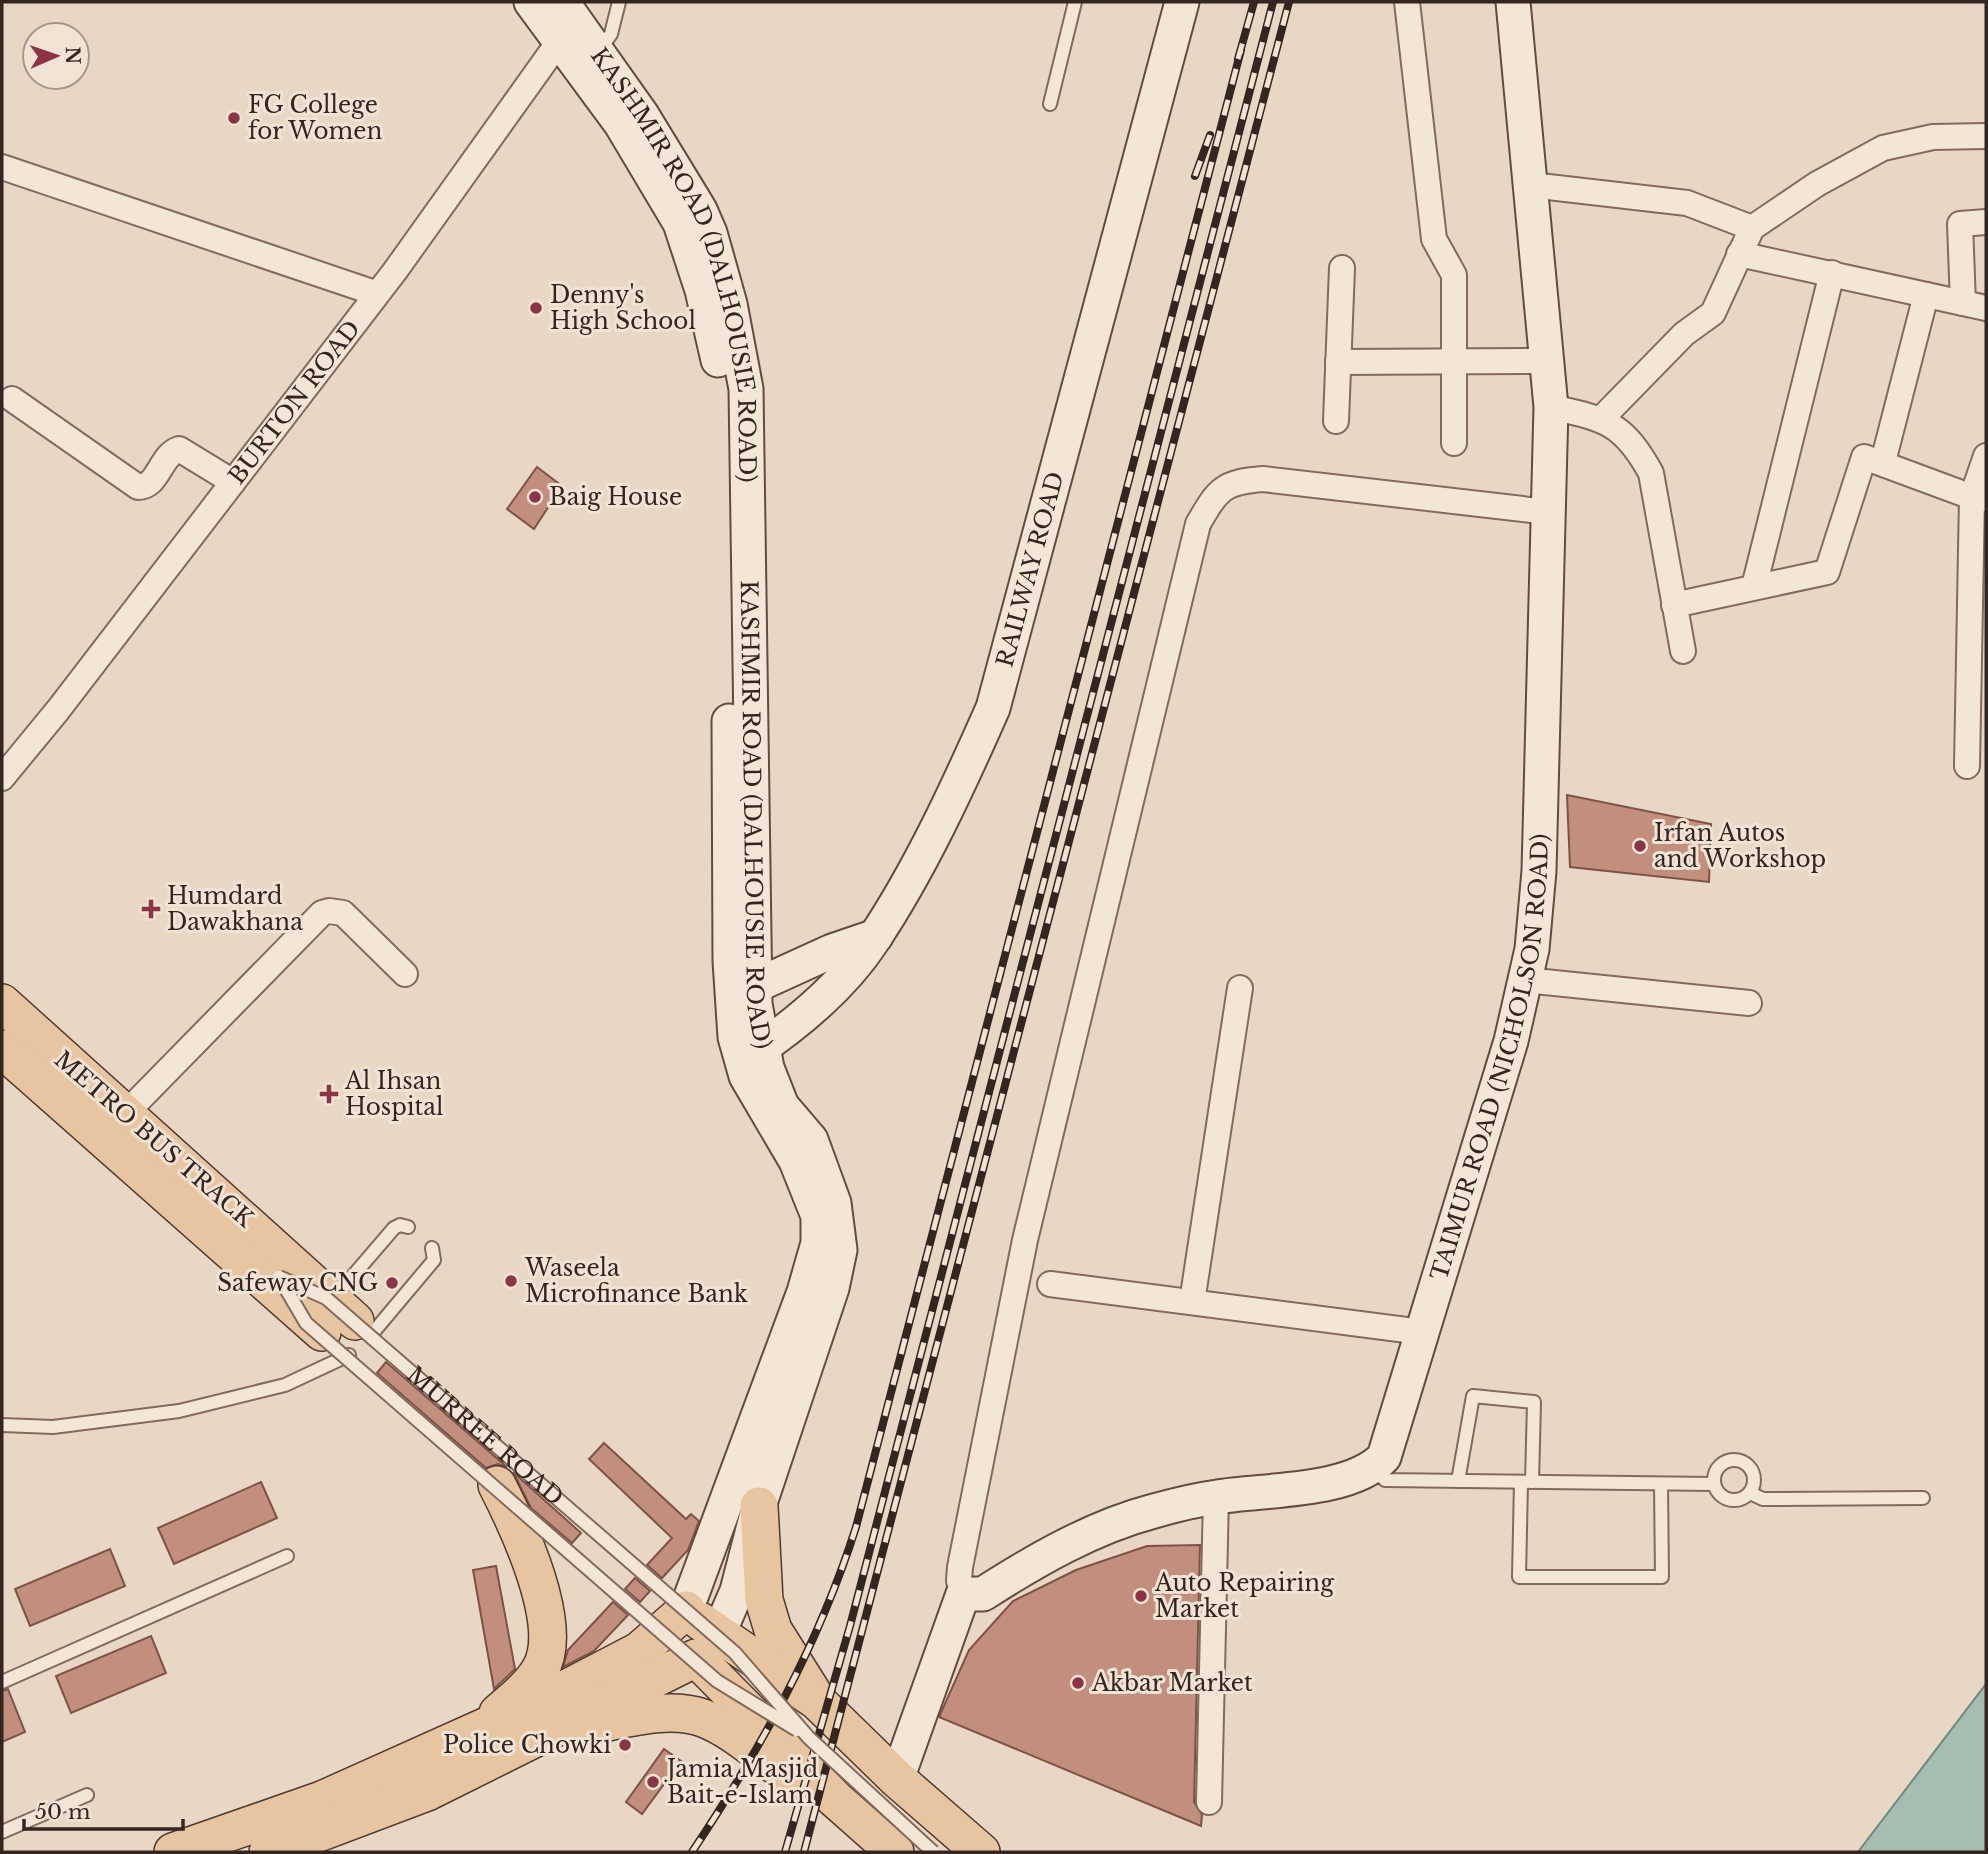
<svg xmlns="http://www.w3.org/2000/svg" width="1988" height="1854" font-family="'Libre Baskerville',serif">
<rect width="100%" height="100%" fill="#e9d7c5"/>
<polygon fill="#a6bdb2" stroke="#6e8a7e" stroke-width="2" points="1986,1684 1986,1852 1858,1852"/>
<g fill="#c28f7f" stroke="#7e5246" stroke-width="2">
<polygon points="537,467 562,486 534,529 507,509"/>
<polygon points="1567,795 1711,824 1709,882 1570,867"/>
<polygon points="386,1362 493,1455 507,1467 498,1464 486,1468 377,1373"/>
<polygon points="604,1443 686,1519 691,1514 699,1521 688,1550 662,1578 647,1565 672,1538 589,1459"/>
<polygon points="513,1472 581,1533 572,1543 531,1508"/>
<polygon points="261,1482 277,1518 174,1564 158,1528"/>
<polygon points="1200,1545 1194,1802 1202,1815 1201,1826 939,1717 969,1650 1013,1601 1076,1570 1147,1546"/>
<polygon points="110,1549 125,1586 30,1626 15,1589"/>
<polygon points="496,1566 515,1669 494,1689 473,1570"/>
<polygon points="635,1578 650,1591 640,1602 625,1589"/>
<polygon points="613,1602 628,1615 594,1651 563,1667 568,1650"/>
<polygon points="151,1636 166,1673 71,1713 56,1676"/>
<polygon points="8,1689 25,1732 2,1742 2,1691"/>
<polygon points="664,1749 681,1761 642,1814 626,1802"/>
</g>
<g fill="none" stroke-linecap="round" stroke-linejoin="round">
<g stroke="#826a5d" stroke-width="16">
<g id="lane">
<polyline points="598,52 611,34 619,2"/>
<polyline points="1050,104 1075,2"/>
<polyline points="333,1299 394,1228 400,1225 408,1227"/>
<polyline points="371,1335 434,1260 432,1248"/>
<polyline points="2,1425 53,1427 179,1411 285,1385 349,1355"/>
<circle cx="1734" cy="1480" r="20"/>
<polyline points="1374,1469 1385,1480 1714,1484"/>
<polyline points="1458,1481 1473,1396 1534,1402 1532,1482"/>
<polyline points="1521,1482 1519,1577 1662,1577 1661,1484"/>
<polyline points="1750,1493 1763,1499 1923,1498"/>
<polyline points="2,1682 287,1556"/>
<polyline points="2,1832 87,1795"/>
</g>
</g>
<g stroke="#826a5d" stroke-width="28">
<g id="street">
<polyline points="1407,2 1434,239 1454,275 1454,443"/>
<polyline points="2,167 375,293"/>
<polyline points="1531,185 1687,203 1752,228"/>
<polyline points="1739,254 1986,308"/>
<polyline points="1963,303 1960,224 1986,222"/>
<polyline points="1338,362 1547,361"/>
<path d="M 12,399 L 138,487 C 159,487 160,455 179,449 L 233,482"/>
<path d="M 1551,407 C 1605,419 1623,422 1651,473 L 1683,651"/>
<polyline points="1602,418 1684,334 1713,313 1752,228 1817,184 1883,148 1933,137 1986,136"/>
<polyline points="1336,421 1342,268"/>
<polyline points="1885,454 1926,295"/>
<polyline points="1754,587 1832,273"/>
<polyline points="1674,605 1827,572 1864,457 1972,497 1986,499"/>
<polyline points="1967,766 1972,497 1986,456"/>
<path id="s1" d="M 2,778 L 58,710 L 395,271 L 568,29"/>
<polyline points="1525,980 1749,1003"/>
<polyline points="125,1114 322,913 329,911 343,913 405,974"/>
<polyline points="1050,1284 1422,1332"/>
<polyline points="1192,1302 1240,988"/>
<path d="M 963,1594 L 959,1581 L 960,1567 L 1025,1240 L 1198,524 C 1218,489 1223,482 1263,479 L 1548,512"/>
<polyline points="1209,1802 1216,1497"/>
</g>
</g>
<g stroke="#634b40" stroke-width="37">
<g id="secondary">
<polyline points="531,2 621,124 680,223 702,290 718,360"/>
<path id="s2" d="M 562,2 L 642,115 L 700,210 L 710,233 L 730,304 L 746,389 L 755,1004 L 767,1068 L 782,1106 L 811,1140 L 834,1203 L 840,1250 L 832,1288 L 759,1506 L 737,1591 L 718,1635"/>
<polyline points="737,987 755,986 832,951 876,936"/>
<path id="s3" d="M 745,1059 C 792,1028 842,988 873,940 C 920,870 959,785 993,708 L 1182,2"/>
<polyline points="686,1610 804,1292 818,1243 818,1216 796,1161 746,1076 735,1037 730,961 729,721"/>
<path id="s4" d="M 897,1779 L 963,1594 L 983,1594 C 1036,1560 1093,1527 1154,1511 C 1175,1505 1196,1500 1217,1497 C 1265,1489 1350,1493 1384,1457 L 1511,1041 L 1532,949 L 1539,871 L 1551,407 L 1513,2"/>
</g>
</g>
<g stroke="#503a31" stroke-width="40">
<g id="primary">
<polyline points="2,1003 355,1321"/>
<polyline points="2,1049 322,1332"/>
<path d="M 497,1485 C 518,1526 566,1626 540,1670 C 530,1687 513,1700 498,1713"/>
<polyline points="759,1506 764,1600 773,1630 812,1692"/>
<polyline points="700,1621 817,1701 897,1779 981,1852"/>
<polyline points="705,1667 835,1799 895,1852"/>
<path d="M 591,1725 C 627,1719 668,1706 703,1718 C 735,1730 765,1759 793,1778"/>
<polyline points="173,1852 322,1800 545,1700 639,1651 686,1610"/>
<polyline points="268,1852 427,1792 696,1658"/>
</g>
</g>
<use href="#lane" stroke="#f4e6d7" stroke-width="12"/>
<use href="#street" stroke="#f4e6d7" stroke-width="24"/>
<use href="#secondary" stroke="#f4e6d7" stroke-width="33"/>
<use href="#primary" stroke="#e8c5a1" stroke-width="37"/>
<g stroke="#33251f" stroke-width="8">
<g id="rail">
<polyline points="1238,59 1254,2"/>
<polyline points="1195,176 1210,135"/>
<path d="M 692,1852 C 760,1750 819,1644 856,1527 L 1241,50"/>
<polyline points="785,1852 850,1626 1273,2"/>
<polyline points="804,1852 1289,2"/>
</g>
</g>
<use href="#rail" stroke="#f1e3d4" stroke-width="5" stroke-dasharray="16" stroke-linecap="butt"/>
<g stroke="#826a5d" stroke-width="16" stroke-linecap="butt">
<g id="lane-bridge">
<path id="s5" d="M 279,1277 L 326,1298 L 735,1653 L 809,1738 L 933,1852"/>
<polyline points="279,1277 306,1323 717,1681 797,1730"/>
</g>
</g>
<use href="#lane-bridge" stroke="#f4e6d7" stroke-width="12"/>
</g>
<g fill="#8a3445" stroke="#f1e3d4" stroke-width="2.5">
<circle cx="234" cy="118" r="7"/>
<circle cx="536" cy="308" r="7"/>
<circle cx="535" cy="497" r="7"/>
<circle cx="1640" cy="846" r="7"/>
<path d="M147.5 898.5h7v7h7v7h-7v7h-7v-7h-7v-7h7z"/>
<path d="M325.5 1083.5h7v7h7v7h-7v7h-7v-7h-7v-7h7z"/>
<circle cx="511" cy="1281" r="7"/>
<circle cx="392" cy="1283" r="7"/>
<circle cx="1141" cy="1596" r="7"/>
<circle cx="1078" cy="1683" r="7"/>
<circle cx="625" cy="1745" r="7"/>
<circle cx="653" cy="1782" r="7"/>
</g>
<g text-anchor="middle" stroke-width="6" stroke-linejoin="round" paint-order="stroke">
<g font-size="23" fill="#33251f" stroke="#f1e3d4" text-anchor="start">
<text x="248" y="113">FG College<tspan x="248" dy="26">for Women</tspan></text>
<text x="550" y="303">Denny's<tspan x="550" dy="26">High School</tspan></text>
<text x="549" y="505">Baig House</text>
<text x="1654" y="841">Irfan Autos<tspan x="1654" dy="26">and Workshop</tspan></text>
<text x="167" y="904">Humdard<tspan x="167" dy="26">Dawakhana</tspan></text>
<text x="345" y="1089">Al Ihsan<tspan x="345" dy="26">Hospital</tspan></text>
<text x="525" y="1276">Waseela<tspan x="525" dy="26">Microfinance Bank</tspan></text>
<text x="378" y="1291" text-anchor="end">Safeway CNG</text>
<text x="1155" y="1591">Auto Repairing<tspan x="1155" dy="26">Market</tspan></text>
<text x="1092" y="1691">Akbar Market</text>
<text x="611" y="1753" text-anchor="end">Police Chowki</text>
<text x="667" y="1777">Jamia Masjid<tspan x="667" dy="26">Bait-e-Islam</tspan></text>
</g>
<g font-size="23" fill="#33251f" stroke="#f1e3d4">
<text dy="8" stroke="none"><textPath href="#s2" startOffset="294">KASHMIR ROAD (DALHOUSIE ROAD)</textPath></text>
<text dy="8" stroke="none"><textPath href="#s1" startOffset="476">BURTON ROAD</textPath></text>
<text dy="8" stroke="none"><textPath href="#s3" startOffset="581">RAILWAY ROAD</textPath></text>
<text dy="8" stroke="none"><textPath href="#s2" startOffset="861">KASHMIR ROAD (DALHOUSIE ROAD)</textPath></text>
<text dy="8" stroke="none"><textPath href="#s4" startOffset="1062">TAIMUR ROAD (NICHOLSON ROAD)</textPath></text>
<text transform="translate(154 1139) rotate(41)" y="8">METRO BUS TRACK</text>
<text dy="8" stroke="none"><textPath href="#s5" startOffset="262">MURREE ROAD</textPath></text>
</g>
</g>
<rect width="1988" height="1854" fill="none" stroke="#33251f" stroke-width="7"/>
<g transform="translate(56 56) rotate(88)"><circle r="33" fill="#f1e3d4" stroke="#a5978c" stroke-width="2"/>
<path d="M0-5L12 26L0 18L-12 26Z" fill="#8a3445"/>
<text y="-10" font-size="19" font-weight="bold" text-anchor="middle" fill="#33251f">N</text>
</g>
<path d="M24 1819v10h159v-10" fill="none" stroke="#33251f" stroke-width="3.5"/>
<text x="35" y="1819" font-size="21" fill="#33251f" stroke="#f1e3d4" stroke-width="5" paint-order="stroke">50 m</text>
</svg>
